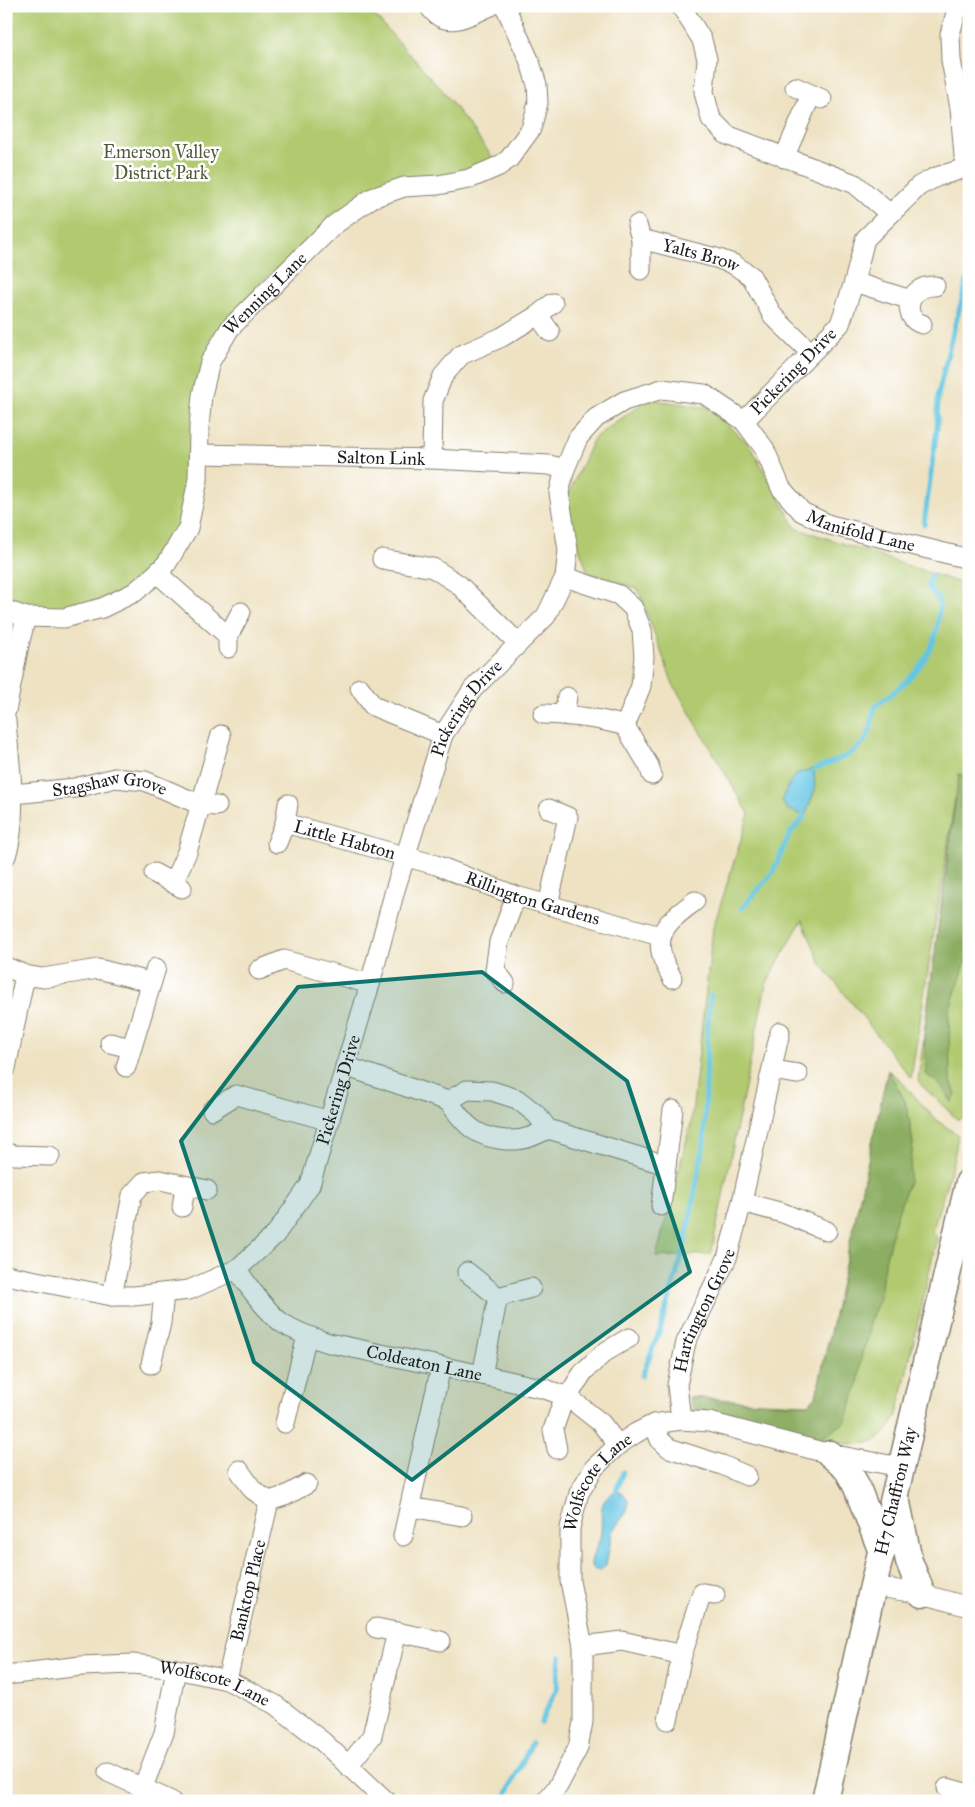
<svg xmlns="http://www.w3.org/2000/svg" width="975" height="1807" font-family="'IM FELL Great Primer',serif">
<rect width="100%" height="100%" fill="#fff"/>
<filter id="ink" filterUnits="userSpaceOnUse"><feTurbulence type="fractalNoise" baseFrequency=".02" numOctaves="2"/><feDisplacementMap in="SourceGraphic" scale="10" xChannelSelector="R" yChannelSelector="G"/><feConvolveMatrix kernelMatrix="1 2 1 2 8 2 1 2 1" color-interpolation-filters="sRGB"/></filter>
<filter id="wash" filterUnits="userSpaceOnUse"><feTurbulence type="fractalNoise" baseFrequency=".0096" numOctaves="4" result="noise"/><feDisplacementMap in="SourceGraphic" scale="20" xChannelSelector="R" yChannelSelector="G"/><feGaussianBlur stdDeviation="1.12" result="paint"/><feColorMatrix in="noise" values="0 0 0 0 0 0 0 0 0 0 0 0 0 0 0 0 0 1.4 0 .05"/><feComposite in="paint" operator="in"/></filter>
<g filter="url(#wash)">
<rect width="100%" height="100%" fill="#eee2c2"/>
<g fill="#b1ca70" stroke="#667346">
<polygon points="6,6 366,6 443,91 499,166 380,188 259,283 207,376 188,528 131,589 64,618 6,607"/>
<polygon points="649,399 708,408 749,444 796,528 969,586 969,1099 963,1118 958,1120 918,1082 955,798 911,1078 821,964 802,920 766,984 711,1254 656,1257 691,1123 713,928 749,814 673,684 638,589 588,573 564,503 594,438"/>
<path d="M 6,623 C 16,639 10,651 6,668 Z"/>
<path d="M 888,1070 L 901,1081 L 936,1120 L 958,1135 L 954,1159 L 932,1232 L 937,1237 L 897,1415 C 892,1425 885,1436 874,1441 C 856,1449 813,1439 794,1432 C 774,1424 755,1411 736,1401 L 808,1404 L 816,1397 Z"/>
</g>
<g fill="#8cae62" stroke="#54653f">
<polygon points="959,774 969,779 969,953 949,1011 950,1078 956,1095 952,1102 941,1086 926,1074 924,1034"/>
<polygon points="888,1070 905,1101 909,1117 913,1144 909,1181 896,1218 883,1270 880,1298 869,1323 869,1336 862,1353 858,1384 845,1422 830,1433 818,1438 794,1432 694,1414 689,1397 789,1404 808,1404 816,1397"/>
</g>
<g fill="#64c6e2" stroke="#40717f">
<polygon points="814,769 815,790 805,816 787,809 782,801 789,783 798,773"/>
<path d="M 616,1491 L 623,1493 L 629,1502 L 626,1513 L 613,1530 L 606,1565 L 601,1570 L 595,1570 L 591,1566 C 591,1553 600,1544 601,1532 C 603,1515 596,1501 616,1491 Z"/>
</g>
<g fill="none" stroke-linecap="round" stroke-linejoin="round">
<g stroke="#64c6e2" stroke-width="5">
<polyline points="924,524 937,428 938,395 953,332 969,274"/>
<path d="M 814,769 C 834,762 863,753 870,730 C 872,722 873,714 875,706 C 905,685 937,658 938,618 C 939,614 940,607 939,602 C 938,597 931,591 928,587 L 931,576"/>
<polyline points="742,908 773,872 790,833 805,816"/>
<polyline points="642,1376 660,1330 685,1245 704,1142 708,1020 711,995"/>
<polyline points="616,1491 623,1472"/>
<polyline points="541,1722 557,1688 560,1657"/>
<polyline points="503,1801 532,1743"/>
</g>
</g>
</g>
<g filter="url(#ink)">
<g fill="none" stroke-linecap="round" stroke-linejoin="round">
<g stroke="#857f6f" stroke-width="21">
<g id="street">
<path d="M 429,6 C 446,32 469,15 491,6"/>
<polyline points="681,6 702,40 707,59 704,92 711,119 727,135 855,184 890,214"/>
<polyline points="958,6 950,34 951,60 960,108 965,168"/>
<polyline points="795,87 822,99"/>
<polyline points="784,158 811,95"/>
<polyline points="637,225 641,239 641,270"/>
<path id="s1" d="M 641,239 L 716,258 L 733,264 L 751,276 L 773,316 L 811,353"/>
<polyline points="854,282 911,300"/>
<polyline points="538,315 550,332"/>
<path d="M 922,324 C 900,318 908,284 935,286"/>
<path id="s2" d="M 744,421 L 840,324 L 854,282 L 865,239 L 919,186 L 936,177 L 969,167"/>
<path id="s3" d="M 199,454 L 432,459 L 549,465 L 565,469"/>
<polyline points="432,459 433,401 443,376 461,355 502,337 538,315 553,303"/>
<polyline points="382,559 433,568 458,584 518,643"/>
<polyline points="157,573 228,636"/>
<path id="s4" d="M 6,610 L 26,617 L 64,618 L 102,608 L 135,592 L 157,573 L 167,563 L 188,528 L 198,480 L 199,427 L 202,395 L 210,362 L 230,328 L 334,225 L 372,198 L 404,187 L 438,185 L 469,179 L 499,166 L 509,159 L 531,129 L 538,103 L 537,85 L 530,62 L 505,6"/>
<polyline points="228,648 228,636 241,612"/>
<polyline points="360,688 373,706 443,735"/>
<polyline points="6,711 19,645 26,617"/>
<path d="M 543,714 C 570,715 599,718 625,726 L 641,686 L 644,657 L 642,630 L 633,608 L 619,595 L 565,577"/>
<polyline points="564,715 567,697"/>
<path d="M 6,721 C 9,761 19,818 6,856"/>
<polyline points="625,726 649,766 652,775"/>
<path id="s5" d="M 13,794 L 75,788 L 115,778 L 145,781 L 201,805 L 217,806"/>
<path id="s6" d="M 285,823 L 436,865 L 516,896 L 660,936"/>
<polyline points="277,843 285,823 288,804"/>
<polyline points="154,873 182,888"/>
<polyline points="173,883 187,852 221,735"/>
<polyline points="548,905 568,817 549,809"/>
<polyline points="6,967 25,975 43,978 98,969 150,982"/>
<polyline points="259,970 284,960 370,984"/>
<path d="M 672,978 C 669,971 664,964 662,956 C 654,928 676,916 695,901"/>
<polyline points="505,983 495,970 499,942 516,896"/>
<polyline points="110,1043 131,1048"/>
<polyline points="345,1066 448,1101 467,1090 492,1091 517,1099 536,1114 548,1129 666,1165"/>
<polyline points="126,1067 156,968"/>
<polyline points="6,1068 25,975"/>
<polyline points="772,1070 798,1074"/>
<path d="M 448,1101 C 456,1111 463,1123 474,1130 C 489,1140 513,1143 530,1137 C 536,1135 542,1132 548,1129"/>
<polyline points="212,1110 236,1095 330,1121"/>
<polyline points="6,1153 15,1155 50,1156"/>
<polyline points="742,1202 783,1213 827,1231"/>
<polyline points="661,1206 673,1110"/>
<polyline points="182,1207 185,1186"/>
<path id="s7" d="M 237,1269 C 246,1284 268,1313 282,1323 C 296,1332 313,1338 329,1343 L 482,1375 L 545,1389 L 568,1397 L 601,1423 L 618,1445"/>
<polyline points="467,1272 498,1297 531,1288"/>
<path id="s8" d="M 6,1275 L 112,1296 L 134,1296 L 189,1290 L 237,1269 L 275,1235 L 310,1185 L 370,984 L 395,890 L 443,735 L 473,689 L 546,616 L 565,577 L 568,550 L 559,493 L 565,469 L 578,438 L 596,418 L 624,401 L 662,389 L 704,394 L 744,421 L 764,448 L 781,488 L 802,512 L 830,525 L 969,559"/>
<polyline points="112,1296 132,1195 144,1182 160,1180 207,1190"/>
<polyline points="151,1364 161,1323 164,1293"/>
<polyline points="482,1375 498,1297"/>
<path id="s9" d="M 681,1420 L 677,1385 L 686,1342 L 727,1258 L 742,1202 L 780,1032"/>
<polyline points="285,1423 307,1336"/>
<polyline points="654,1424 660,1440 669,1448 722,1465 747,1476"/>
<polyline points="557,1449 553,1430 561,1407 584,1371 605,1352 629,1338"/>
<polyline points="239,1470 253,1490 269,1501 285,1496 307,1484"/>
<polyline points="410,1507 462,1516"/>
<polyline points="403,1536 441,1367"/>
<polyline points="873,1586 922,1594 969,1607"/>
<polyline points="376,1628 441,1641"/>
<polyline points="583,1646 622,1641 682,1655"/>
<path id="s10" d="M 6,1675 L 81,1666 L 133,1664 L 176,1669 L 227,1680 L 274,1704 L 322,1741 L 386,1801"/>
<path id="s11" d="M 227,1680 L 269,1501"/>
<polyline points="668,1720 682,1655 702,1593 715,1595"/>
<polyline points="348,1766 372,1736 397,1632"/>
<polyline points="108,1772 171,1801"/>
<polyline points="143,1787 164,1733 176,1669"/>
<polyline points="947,1788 969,1794"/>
<path id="s12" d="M 546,1801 L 558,1786 L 578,1748 L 583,1722 L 583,1646 L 570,1581 L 570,1528 L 579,1493 L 594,1468 L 618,1445 L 636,1433 L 654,1424 L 681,1420 L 709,1422 L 830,1454 L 901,1467"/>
</g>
</g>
<g stroke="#857f6f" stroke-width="29">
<g id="secondary">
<polyline points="830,1454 847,1469 856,1485 882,1552"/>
<polyline points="897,1503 909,1561 922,1594"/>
<path id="s13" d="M 825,1801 L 873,1586 L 969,1182"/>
</g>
</g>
<use href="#street" stroke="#fff" stroke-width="19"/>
<use href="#secondary" stroke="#fff" stroke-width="26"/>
</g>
</g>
<path fill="#0f766e" fill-opacity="0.2" stroke="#0f766e" stroke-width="4" stroke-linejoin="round" d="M 482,972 L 627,1081 L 690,1272 L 545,1377 L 412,1480 L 254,1362 L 181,1141 L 298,987 Z"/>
<g text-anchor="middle" stroke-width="5" stroke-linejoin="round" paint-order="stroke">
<g font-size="18" fill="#505939" stroke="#fff">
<text x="161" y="158">Emerson Valley<tspan x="161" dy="21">District Park</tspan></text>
</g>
<g font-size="18" fill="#1c1c1c" stroke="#fff">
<text dy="6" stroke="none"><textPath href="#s1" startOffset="62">Yalts Brow</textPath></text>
<text dy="6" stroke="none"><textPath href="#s4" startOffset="476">Wenning Lane</textPath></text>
<text dy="6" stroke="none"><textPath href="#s2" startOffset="70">Pickering Drive</textPath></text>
<text dy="6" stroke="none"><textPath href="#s3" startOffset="182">Salton Link</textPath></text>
<text dy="6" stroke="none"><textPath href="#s8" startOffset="1525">Manifold Lane</textPath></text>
<text dy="6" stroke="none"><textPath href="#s8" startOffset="854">Pickering Drive</textPath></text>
<text dy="6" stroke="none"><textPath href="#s5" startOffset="98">Stagshaw Grove</textPath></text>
<text dy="6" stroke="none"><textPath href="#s6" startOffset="62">Little Habton</textPath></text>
<text dy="6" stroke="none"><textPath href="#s6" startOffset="259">Rillington Gardens</textPath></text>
<text dy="6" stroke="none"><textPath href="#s8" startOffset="449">Pickering Drive</textPath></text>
<text dy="6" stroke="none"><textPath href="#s9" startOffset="115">Hartington Grove</textPath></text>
<text dy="6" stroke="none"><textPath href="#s7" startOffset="219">Coldeaton Lane</textPath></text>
<text dy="6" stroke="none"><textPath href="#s12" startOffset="339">Wolfscote Lane</textPath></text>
<text dy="6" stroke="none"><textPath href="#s13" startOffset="318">H7 Chaffron Way</textPath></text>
<text dy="6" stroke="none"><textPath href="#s11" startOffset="92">Banktop Place</textPath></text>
<text dy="6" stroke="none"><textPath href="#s10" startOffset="212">Wolfscote Lane</textPath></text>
</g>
</g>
<rect width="975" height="1807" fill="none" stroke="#fff" stroke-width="25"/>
</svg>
